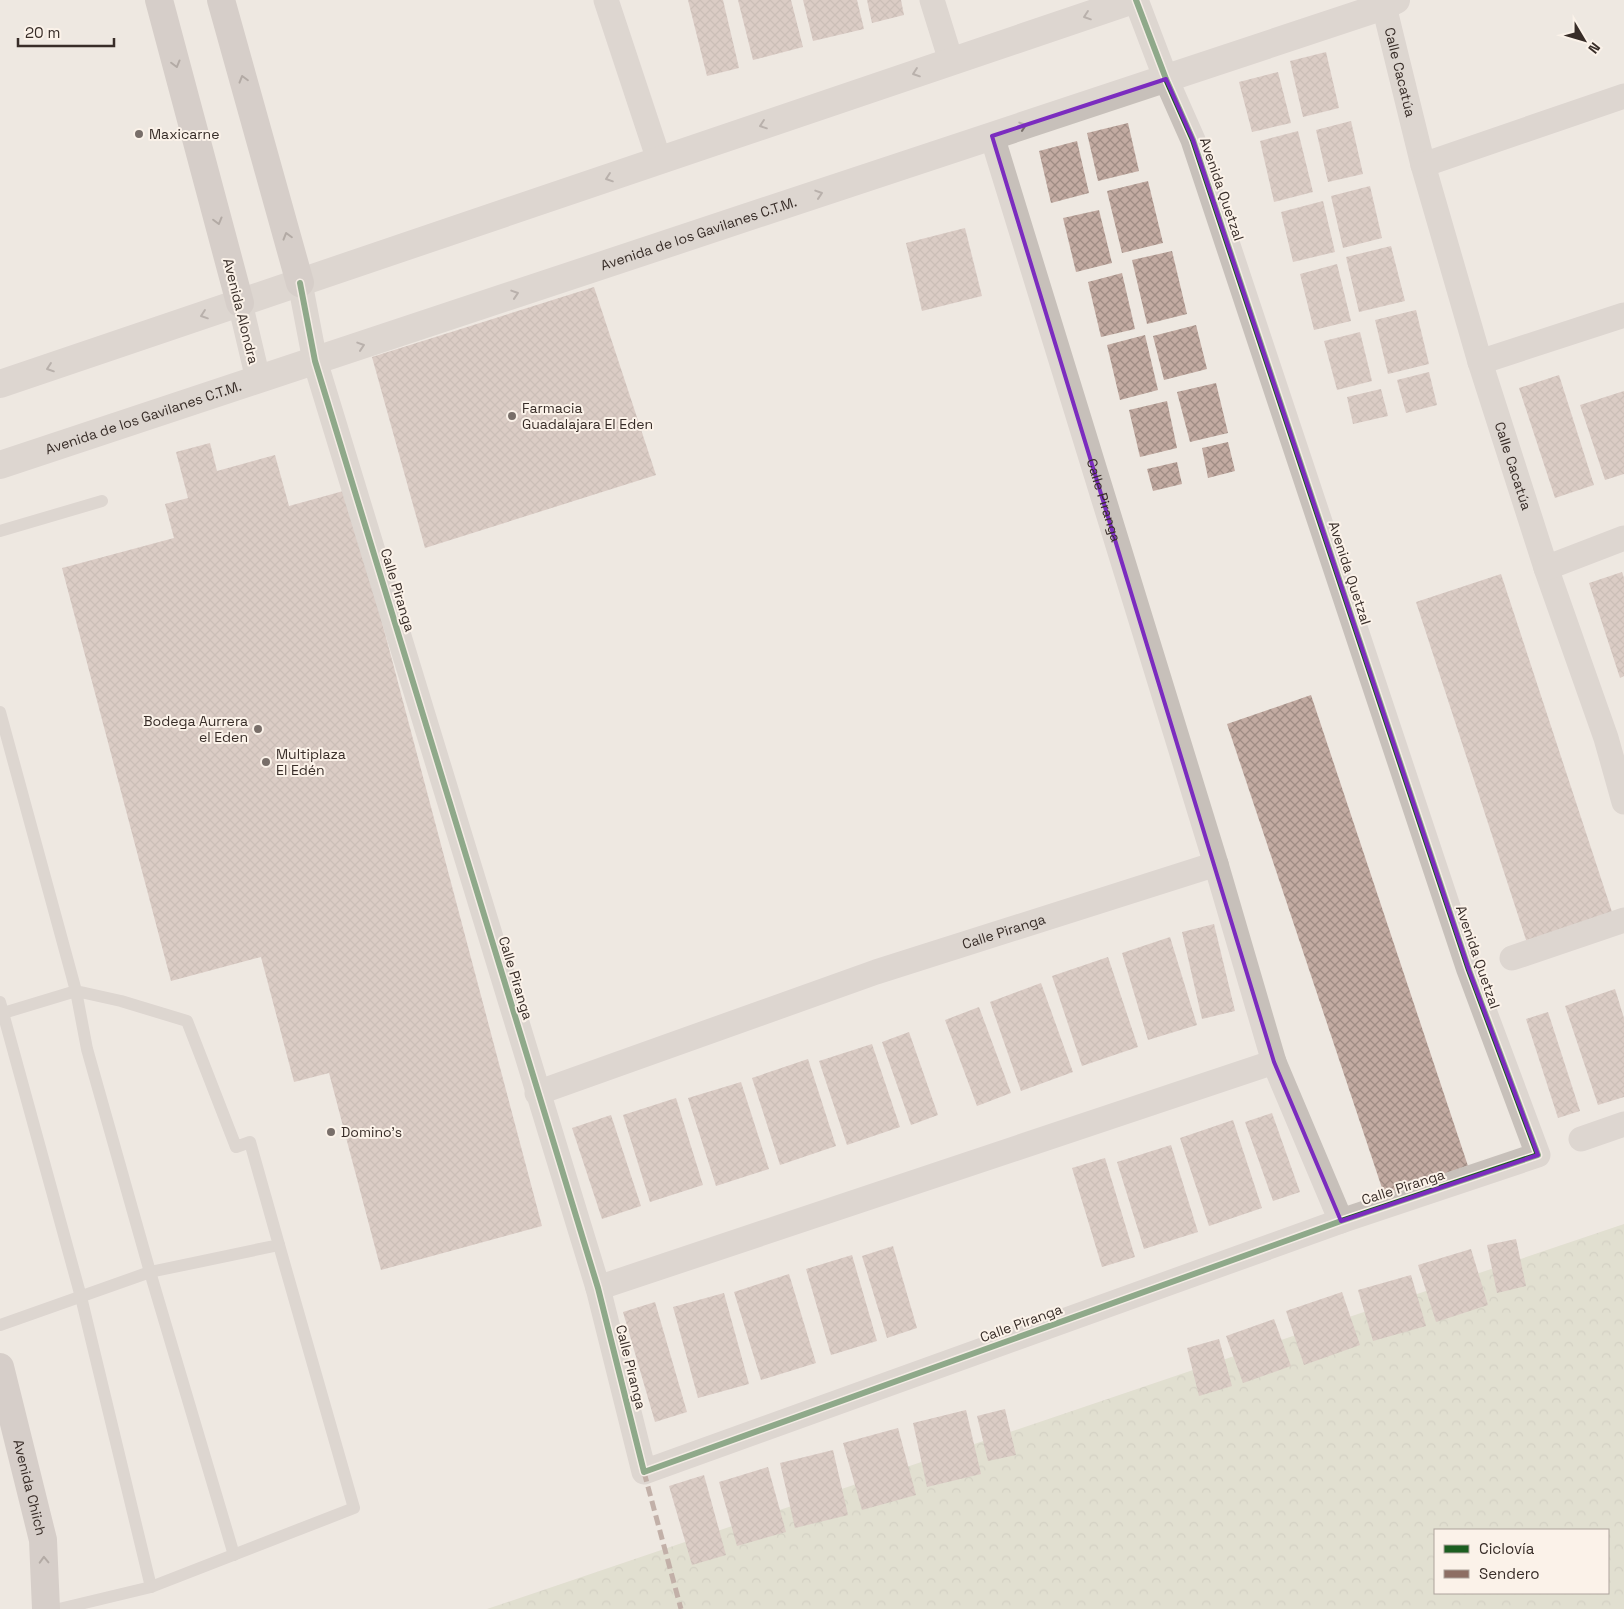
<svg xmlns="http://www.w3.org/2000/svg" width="1624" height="1609" font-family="'Space Grotesk',sans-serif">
<defs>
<pattern id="forest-crowns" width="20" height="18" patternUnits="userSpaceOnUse" patternTransform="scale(1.25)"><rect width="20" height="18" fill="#d0d4ba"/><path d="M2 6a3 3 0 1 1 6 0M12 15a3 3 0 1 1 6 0" fill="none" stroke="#b3b6a0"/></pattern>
<pattern id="building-cross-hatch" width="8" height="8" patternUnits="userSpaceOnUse" patternTransform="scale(1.25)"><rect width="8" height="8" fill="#c3aba2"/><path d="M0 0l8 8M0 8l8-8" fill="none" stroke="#9f8c84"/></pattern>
</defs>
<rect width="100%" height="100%" fill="#eee8e1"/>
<path fill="url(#forest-crowns)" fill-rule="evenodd" d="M 1624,1224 L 1624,1609 L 487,1609 ZM 1435,1530 L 1608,1530 L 1608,1593 L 1435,1593 Z"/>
<g fill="url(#building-cross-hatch)">
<polygon points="688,0 723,0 739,68 707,76"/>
<polygon points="738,0 791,0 803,47 753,60"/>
<polygon points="803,0 857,0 864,29 813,41"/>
<polygon points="867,0 901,0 904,15 872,23"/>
<polygon points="1326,52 1339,108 1303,117 1290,61"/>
<polygon points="1278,72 1291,123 1252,132 1239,82"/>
<polygon points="1351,121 1363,174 1328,182 1316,130"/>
<polygon points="1128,123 1139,171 1098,181 1087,133"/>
<polygon points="1298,131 1313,192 1274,202 1260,141"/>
<polygon points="1077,141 1089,193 1051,203 1039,151"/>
<polygon points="1148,181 1163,243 1122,253 1107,191"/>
<polygon points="1370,186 1382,238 1343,248 1331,196"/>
<polygon points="1323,201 1335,252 1293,262 1281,212"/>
<polygon points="1099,210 1112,263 1076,272 1063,218"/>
<polygon points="965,228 982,296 922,311 906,243"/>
<polygon points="1391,246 1405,301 1359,312 1346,257"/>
<polygon points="1172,251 1187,314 1147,324 1132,260"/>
<polygon points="1337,264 1351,321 1314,330 1300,274"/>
<polygon points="1122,273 1135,329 1101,337 1088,282"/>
<polygon points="594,287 656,475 425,548 372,357"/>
<polygon points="1416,310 1429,364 1388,374 1375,320"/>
<polygon points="1196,325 1207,369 1164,380 1153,336"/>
<polygon points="1360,332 1372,381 1337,390 1324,341"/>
<polygon points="1145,335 1158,390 1120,400 1107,345"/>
<polygon points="1429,372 1437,405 1406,413 1397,380"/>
<polygon points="1559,375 1594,485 1555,498 1519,388"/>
<polygon points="1216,383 1228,433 1190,442 1177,392"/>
<polygon points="1381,389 1388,416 1353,424 1347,397"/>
<polygon points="1624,391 1624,474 1605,480 1580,405"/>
<polygon points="1167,401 1177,448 1140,457 1129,410"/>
<polygon points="1228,442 1235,471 1208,478 1202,448"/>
<polygon points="210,443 217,471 275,455 289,506 347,490 542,1226 381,1270 329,1073 294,1082 261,957 171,981 62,568 174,538 165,504 188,498 176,452"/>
<polygon points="1177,462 1182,484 1153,491 1147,469"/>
<polygon points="1622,572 1624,578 1624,676 1620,678 1589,583"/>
<polygon points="1501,574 1615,921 1529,949 1416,602"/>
<polygon points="1311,695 1468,1166 1384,1194 1227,724"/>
<polygon points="1214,924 1235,1011 1202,1019 1182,932"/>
<polygon points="1170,937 1197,1025 1148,1040 1122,953"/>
<polygon points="1108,957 1138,1047 1082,1066 1052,976"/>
<polygon points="1041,983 1073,1072 1021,1091 990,1002"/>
<polygon points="1615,989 1624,1018 1624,1097 1598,1105 1565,1006"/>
<polygon points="979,1007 1011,1093 977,1106 945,1020"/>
<polygon points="1548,1012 1580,1111 1558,1118 1526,1019"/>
<polygon points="909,1032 938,1115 911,1125 882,1042"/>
<polygon points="872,1044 900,1127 847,1145 819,1061"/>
<polygon points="808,1059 836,1146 780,1165 752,1078"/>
<polygon points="741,1082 769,1169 716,1186 688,1098"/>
<polygon points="676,1098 703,1185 650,1202 623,1115"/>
<polygon points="1272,1113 1300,1192 1273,1201 1245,1122"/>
<polygon points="611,1115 641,1206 602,1219 572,1128"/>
<polygon points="1233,1120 1262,1208 1209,1226 1180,1138"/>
<polygon points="1171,1145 1198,1232 1144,1249 1117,1162"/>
<polygon points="1105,1158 1135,1257 1102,1267 1072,1168"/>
<polygon points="1516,1239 1526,1286 1497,1293 1487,1245"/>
<polygon points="893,1246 917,1328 887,1338 862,1256"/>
<polygon points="1471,1249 1488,1305 1436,1322 1418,1265"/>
<polygon points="852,1255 877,1341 831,1355 806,1269"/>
<polygon points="789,1274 816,1363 761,1380 734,1292"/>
<polygon points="1411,1275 1426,1326 1373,1341 1358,1290"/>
<polygon points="1342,1292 1360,1345 1304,1365 1286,1311"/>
<polygon points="724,1293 749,1384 698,1398 673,1307"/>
<polygon points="655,1302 687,1412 655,1422 623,1312"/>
<polygon points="1274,1319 1291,1366 1243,1383 1226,1336"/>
<polygon points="1219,1339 1232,1386 1199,1396 1187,1348"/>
<polygon points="1005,1409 1016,1455 988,1461 977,1416"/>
<polygon points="966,1410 981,1474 927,1487 913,1423"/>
<polygon points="898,1428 916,1495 862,1510 843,1443"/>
<polygon points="833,1450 848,1515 795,1528 780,1463"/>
<polygon points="768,1467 786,1532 737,1546 719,1482"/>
<polygon points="704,1475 726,1555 692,1565 669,1486"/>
</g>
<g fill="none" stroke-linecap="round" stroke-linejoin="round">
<g stroke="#c7c0ba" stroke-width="12">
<polyline points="0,531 102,501"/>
<polyline points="0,712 76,991 87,1049 150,1272 279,1245 250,1142 236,1147 187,1021 121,1001 76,991 0,1014"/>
<polyline points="0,1002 81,1297 151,1587 59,1609"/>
<polyline points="0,1325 150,1272 234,1555"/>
<polyline points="151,1587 354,1508 279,1245"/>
</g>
<g stroke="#c7c0ba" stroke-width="25">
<polyline points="606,0 659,160"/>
<polyline points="932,0 951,61"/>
<path id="s1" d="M 1384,6 L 1423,165 L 1480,362 L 1546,568 L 1606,738 L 1624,802"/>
<path id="s2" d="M 992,136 L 1216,864 L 1274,1062 L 1341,1221"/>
<polyline points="1423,165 1624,96"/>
<polyline points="300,283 315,361 598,1288 644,1472 1341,1221 1538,1155 1469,970 1193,140 1166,79 1136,0"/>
<polyline points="240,303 258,379 277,373"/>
<polyline points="1480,362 1624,315"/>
<polyline points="1546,568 1624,538"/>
<polyline points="1512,958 1624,920"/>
<path id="s3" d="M 537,1093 L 876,972 L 1216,864"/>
<polyline points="1581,1139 1624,1124"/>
<polyline points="598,1288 1274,1062"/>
</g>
<g stroke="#c7c0ba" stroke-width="28">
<polyline points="0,384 1133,0"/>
<path id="s4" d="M 0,465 L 1384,6 L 1396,0"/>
</g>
<g stroke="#b8b0aa" stroke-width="28">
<polyline points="159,0 240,303"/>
<polyline points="221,0 300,283"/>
<path id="s5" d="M 0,1367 L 43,1540 L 46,1609"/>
</g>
<polyline stroke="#8d6e63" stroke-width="5" stroke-dasharray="10 5" stroke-linecap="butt" points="644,1472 681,1609"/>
<g stroke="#fbf2e9" stroke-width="9">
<polyline id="cycleway" points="300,283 315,361 598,1288 644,1472 1341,1221 1538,1155 1469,970 1193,140 1166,79 1136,0"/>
</g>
<use href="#cycleway" stroke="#1b5e20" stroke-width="6"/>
</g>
<defs><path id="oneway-chevron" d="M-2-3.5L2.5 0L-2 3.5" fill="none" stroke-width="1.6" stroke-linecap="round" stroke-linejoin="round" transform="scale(1.25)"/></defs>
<g stroke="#786f6a">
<use href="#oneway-chevron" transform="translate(1087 16) rotate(161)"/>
<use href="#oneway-chevron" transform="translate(916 73) rotate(161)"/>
<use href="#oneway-chevron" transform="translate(763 125) rotate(161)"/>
<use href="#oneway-chevron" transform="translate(1023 126) rotate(-18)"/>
<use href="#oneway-chevron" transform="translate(609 178) rotate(161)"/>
<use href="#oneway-chevron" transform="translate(819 194) rotate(-18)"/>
<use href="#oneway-chevron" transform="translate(515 294) rotate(-18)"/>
<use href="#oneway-chevron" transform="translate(204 315) rotate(161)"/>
<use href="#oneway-chevron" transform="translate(361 346) rotate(-18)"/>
<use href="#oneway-chevron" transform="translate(50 368) rotate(161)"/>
</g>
<g stroke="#6b615c">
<use href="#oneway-chevron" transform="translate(176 64) rotate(75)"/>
<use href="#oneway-chevron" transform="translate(243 79) rotate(-106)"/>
<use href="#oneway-chevron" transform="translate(218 221) rotate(75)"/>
<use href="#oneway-chevron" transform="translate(287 236) rotate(-106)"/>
<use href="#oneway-chevron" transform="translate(44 1560) rotate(-92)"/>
</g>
<path d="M0 0H1624V1609H0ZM 1166,79 L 1193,140 L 1469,970 L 1538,1155 L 1341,1221 L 1274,1062 L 992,136 Z" fill="#eee8e1" fill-opacity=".55" fill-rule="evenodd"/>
<path fill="none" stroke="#7b2cbf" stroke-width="4" stroke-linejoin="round" d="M 1166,79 L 1193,140 L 1469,970 L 1538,1155 L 1341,1221 L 1274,1062 L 992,136 Z"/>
<g fill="#786e69" stroke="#fbf2e9" stroke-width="2">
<circle cx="139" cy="134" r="5"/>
<circle cx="512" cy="416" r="5"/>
<circle cx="258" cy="729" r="5"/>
<circle cx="266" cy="762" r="5"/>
<circle cx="331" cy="1132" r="5"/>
</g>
<g text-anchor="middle" stroke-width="4" stroke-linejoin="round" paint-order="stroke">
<g font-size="14" fill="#382d28" stroke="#fbf2e9">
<text dy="5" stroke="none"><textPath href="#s1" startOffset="68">Calle Cacatúa</textPath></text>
<text transform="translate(1222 189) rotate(71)" y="5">Avenida Quetzal</text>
<text dy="5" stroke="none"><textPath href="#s4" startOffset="736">Avenida de los Gavilanes C.T.M.</textPath></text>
<text transform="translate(241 311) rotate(76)" y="5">Avenida Alondra</text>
<text dy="5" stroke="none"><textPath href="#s4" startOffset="151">Avenida de los Gavilanes C.T.M.</textPath></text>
<text dy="5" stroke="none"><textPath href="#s1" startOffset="478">Calle Cacatúa</textPath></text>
<text dy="5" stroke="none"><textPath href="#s2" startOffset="381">Calle Piranga</textPath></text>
<text transform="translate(1350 573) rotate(72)" y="5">Avenida Quetzal</text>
<text transform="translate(398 590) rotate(73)" y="5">Calle Piranga</text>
<text dy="5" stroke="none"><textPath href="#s3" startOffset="494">Calle Piranga</textPath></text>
<text transform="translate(1478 957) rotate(71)" y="5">Avenida Quetzal</text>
<text transform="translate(516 978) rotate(73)" y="5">Calle Piranga</text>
<text transform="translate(1403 1187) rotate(-18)" y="5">Calle Piranga</text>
<text transform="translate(1021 1323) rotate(-20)" y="5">Calle Piranga</text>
<text transform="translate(631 1367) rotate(76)" y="5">Calle Piranga</text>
<text dy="5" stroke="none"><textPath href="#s5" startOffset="124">Avenida Chiich</textPath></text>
</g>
<g font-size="14" fill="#382d28" stroke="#fbf2e9" text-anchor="start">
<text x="149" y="139">Maxicarne</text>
<text x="522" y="413">Farmacia<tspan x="522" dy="16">Guadalajara El Eden</tspan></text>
<text x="248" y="726" text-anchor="end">Bodega Aurrera<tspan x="248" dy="16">el Eden</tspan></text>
<text x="276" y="759">Multiplaza<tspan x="276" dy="16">El Edén</tspan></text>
<text x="341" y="1137">Domino's</text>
</g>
</g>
<rect x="1434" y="1529" width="175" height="65" fill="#fbf2e9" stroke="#ada39c"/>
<rect x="1444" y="1545" width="25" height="8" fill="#1b5e20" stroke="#ada39c"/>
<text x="1479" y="1554" font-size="15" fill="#382d28">Ciclovía</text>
<rect x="1444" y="1570" width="25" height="8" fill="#8d6e63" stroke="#ada39c"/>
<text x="1479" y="1579" font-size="15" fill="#382d28">Sendero</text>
<g transform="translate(1584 40) rotate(128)" stroke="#fbf2e9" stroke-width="4" paint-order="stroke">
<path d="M0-4L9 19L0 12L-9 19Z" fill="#382d28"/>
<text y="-8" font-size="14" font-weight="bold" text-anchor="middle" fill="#382d28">N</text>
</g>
<path d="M18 38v8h96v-8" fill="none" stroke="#382d28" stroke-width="2.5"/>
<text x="25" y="38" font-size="15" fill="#382d28" stroke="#fbf2e9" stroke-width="4" paint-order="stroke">20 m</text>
</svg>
